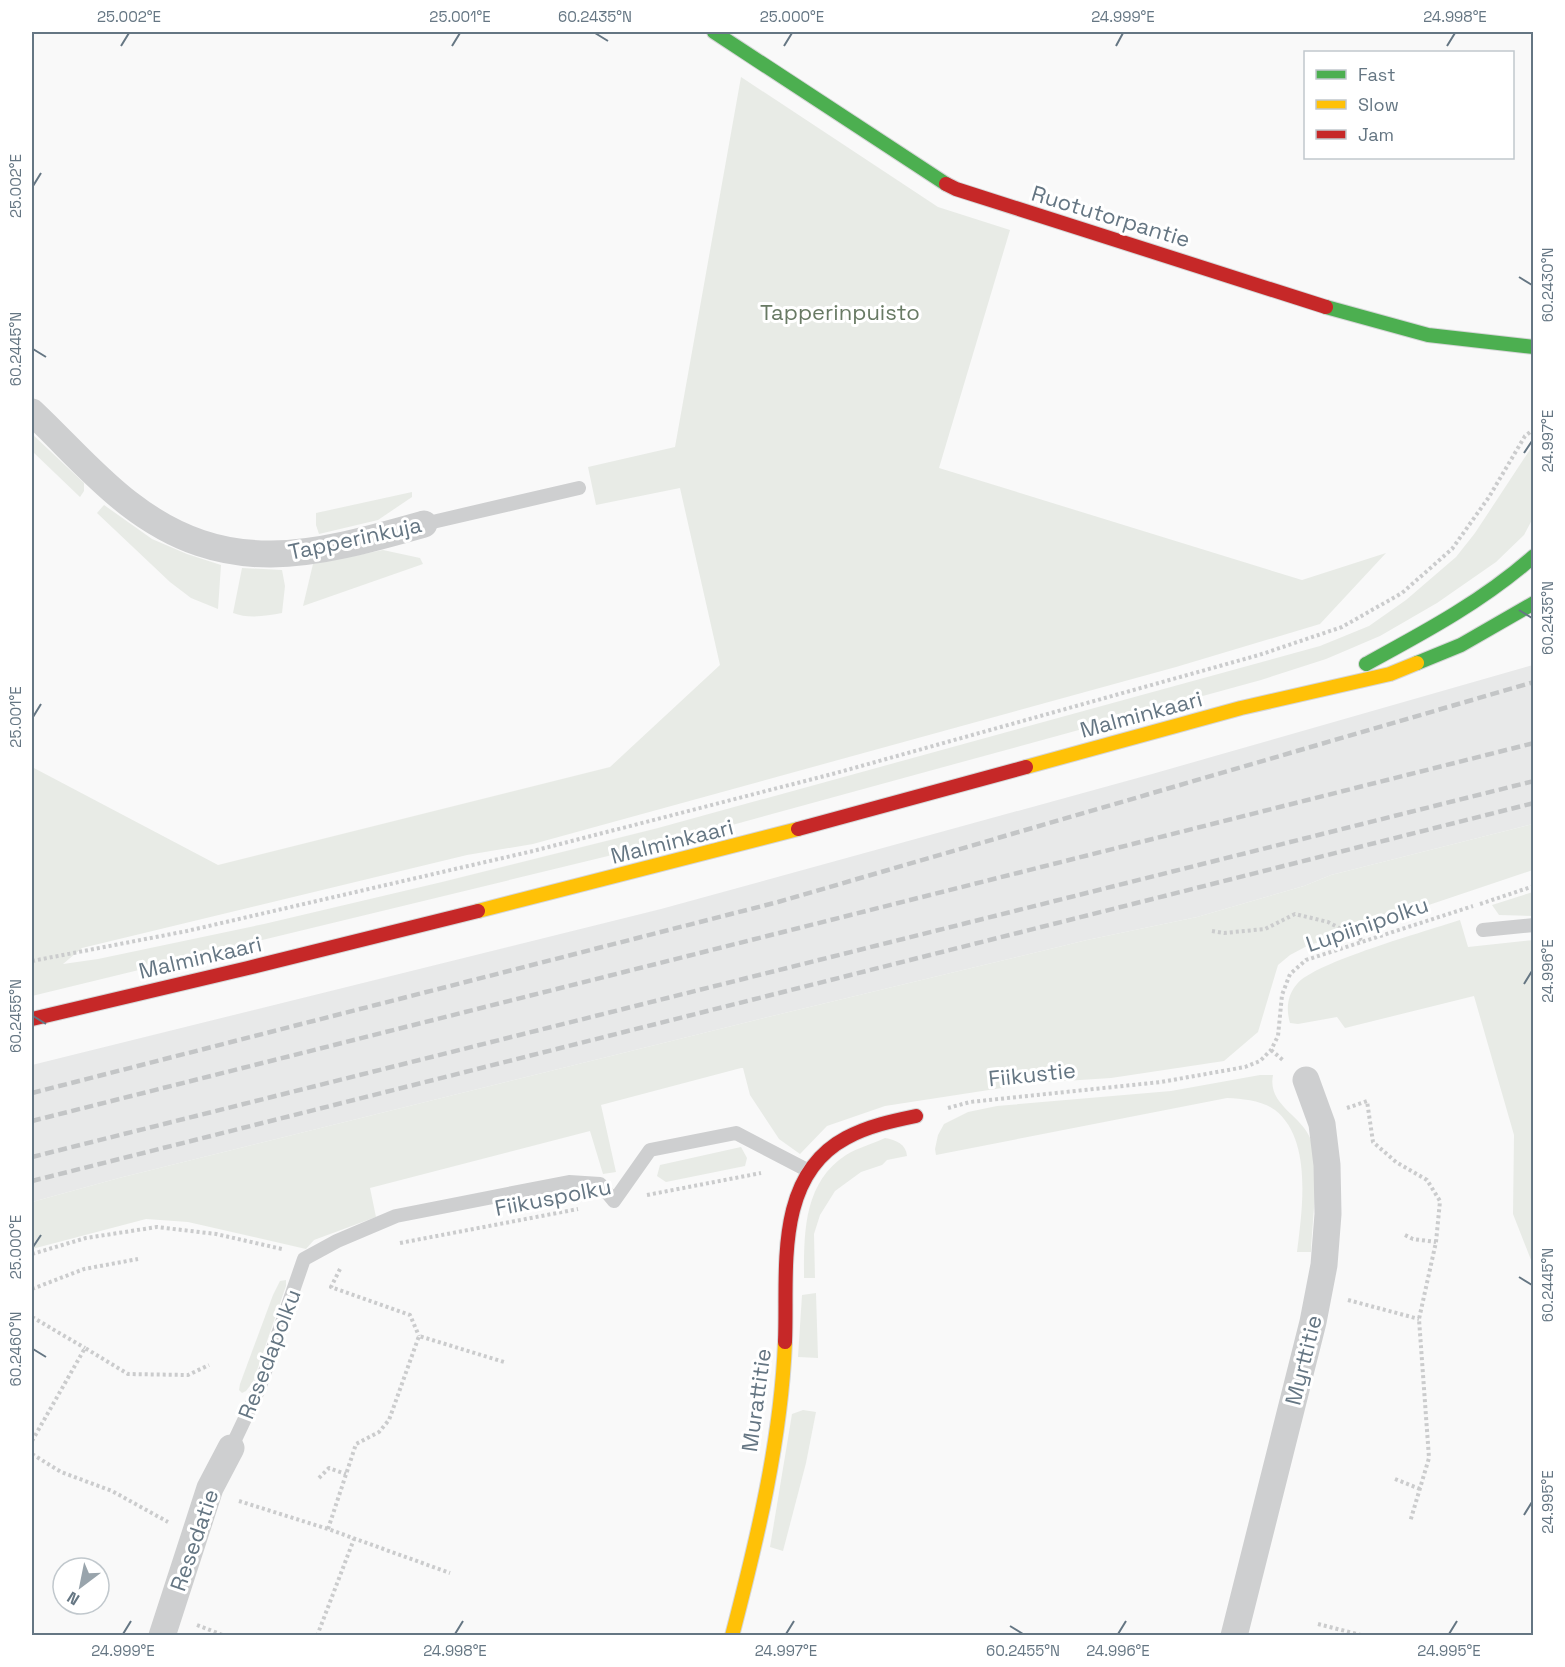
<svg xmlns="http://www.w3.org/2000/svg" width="1565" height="1667" font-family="'Space Grotesk',sans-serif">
<rect width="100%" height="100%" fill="#f9f9f9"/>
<polygon fill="#e8e9e9" points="1533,665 1533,824 1331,875 1304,886 1197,917 1087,940 768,1017 119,1178 32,1202 32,1065 661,909 1152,774"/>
<g fill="#e8ebe6">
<polygon points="741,77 938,207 1010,230 939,468 1302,580 1386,553 1320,624 1176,667 533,844 467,855 82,948 63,964 98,959 264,924 442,882 658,828 1320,646 1369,626 1406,600 1456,557 1475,533 1533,445 1533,518 1524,535 1496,562 1437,603 1380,636 1326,659 1261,680 703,833 32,996 32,767 218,865 610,767 720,665 680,488 596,505 588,467 675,447"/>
<polygon points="32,434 84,483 84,491 80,497 32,451"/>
<polygon points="412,492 412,497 378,520 319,534 316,525 316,513"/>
<polygon points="104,505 152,539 187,554 221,565 218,609 191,598 170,582 97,513"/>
<polygon points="383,550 420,558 423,564 303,606 313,564"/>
<path d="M 242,568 L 282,570 L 285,586 L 282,613 C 266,616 248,619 233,613 Z"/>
<polygon points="1533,824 1533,870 1307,946 1290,955 1278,965 1258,1032 1224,1061 1111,1078 1034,1083 885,1106 827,1126 800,1154 779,1139 750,1095 743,1068 741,1068 601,1105 616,1172 603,1174 590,1131 370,1188 376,1217 314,1240 306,1249 188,1222 146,1219 32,1249 32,1202 119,1178 768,1017 1087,940 1197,917 1304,886 1331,875"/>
<polygon points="1533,892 1533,916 1499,915 1492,905"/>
<path d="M 1460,920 L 1468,947 L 1533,940 L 1533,1265 L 1513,1214 L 1514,1135 L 1474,996 L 1345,1028 L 1337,1017 L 1298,1024 L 1290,1023 C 1286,1010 1287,995 1297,984 C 1315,962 1427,931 1460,920 Z"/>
<path d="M 1260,1075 L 1273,1075 C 1267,1105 1302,1115 1311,1140 C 1320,1167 1312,1223 1311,1252 L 1297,1252 C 1302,1211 1313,1140 1275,1110 C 1261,1100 1243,1099 1227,1098 L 936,1155 L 935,1149 L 938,1135 L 944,1124 L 968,1112 L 997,1106 L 1171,1091 Z"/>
<path d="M 885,1138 C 896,1140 906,1144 907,1156 L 887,1160 L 882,1165 L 861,1172 L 835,1191 L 820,1215 L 814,1234 L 815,1278 L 804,1278 C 804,1234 803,1183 846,1155 C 857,1148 872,1144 885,1138 Z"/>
<polygon points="741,1147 747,1158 745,1166 666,1182 657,1176 660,1165"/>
<polygon points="286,1280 286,1286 253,1382 246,1391 242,1393 239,1390 240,1384 273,1295 280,1281"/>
<polygon points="816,1293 818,1358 798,1357 802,1295"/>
<polygon points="803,1410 816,1412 806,1463 783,1551 770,1547 792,1414"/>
</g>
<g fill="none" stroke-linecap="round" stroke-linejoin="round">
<g stroke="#d5d6d7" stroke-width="16">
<g id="fast">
<polyline points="714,32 946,184"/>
<polyline points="1326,307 1428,335 1534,347"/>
<polyline points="1417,663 1461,645 1534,603"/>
<path d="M 1366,664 C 1425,632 1483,601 1534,556"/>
</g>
</g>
<g stroke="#d5d6d7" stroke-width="16">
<g id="slow">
<polyline points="1026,767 1241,708 1390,674 1417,663"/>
<polyline points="478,911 798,829"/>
<path d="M 732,1636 C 757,1540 781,1441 785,1342"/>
</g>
</g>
<g stroke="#d5d6d7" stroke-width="16">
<g id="jam">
<polyline points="946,184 956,189 1326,307"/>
<polyline points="798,829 1026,767"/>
<polyline points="32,1019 248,968 478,911"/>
<path d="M 785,1342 C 788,1273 773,1177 846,1138 C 868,1126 892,1121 916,1116"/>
</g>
</g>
<g stroke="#cbcccd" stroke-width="4" stroke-dasharray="3 3" stroke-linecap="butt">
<polyline points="1480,904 1534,886"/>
<polyline points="1212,931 1224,933 1265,929 1295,914 1328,922 1364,941"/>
<polyline points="32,961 187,931 533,851 836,773 1259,655 1342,627 1402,593 1452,549 1489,497 1525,436 1534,429"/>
<polyline points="1271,1050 1284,1061"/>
<polyline points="948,1108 970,1102 1161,1082 1245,1067 1260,1061 1271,1050 1278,1036 1282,995 1290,974 1306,960 1473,906"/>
<polyline points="1347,1108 1367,1101 1373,1142 1396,1162 1427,1180 1440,1201 1436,1242 1419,1319 1429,1458 1410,1522"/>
<polyline points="647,1195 761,1173"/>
<polyline points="1405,1235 1413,1239 1436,1242"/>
<polyline points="400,1243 578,1209"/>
<polyline points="32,1254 86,1238 157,1227 216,1234 282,1249"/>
<polyline points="340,1269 331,1287 410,1315 419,1336"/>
<polyline points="32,1289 84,1269 138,1259"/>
<polyline points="1348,1300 1419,1319"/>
<polyline points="32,1317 85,1348"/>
<polyline points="32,1441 85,1348 128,1374 188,1375 209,1365"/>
<polyline points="32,1454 61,1472 112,1491 168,1522"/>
<polyline points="319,1478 329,1468 346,1474"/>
<polyline points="1395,1479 1420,1489"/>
<polyline points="239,1501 328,1529 450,1573"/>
<polyline points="328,1529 356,1444 379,1432 389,1420 419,1336 504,1362"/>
<polyline points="1318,1624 1365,1636"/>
<polyline points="197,1625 225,1636"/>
<polyline points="317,1636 354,1539"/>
</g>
<g stroke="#cecfd0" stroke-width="14">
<polyline points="424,524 579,488"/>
<polyline points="1483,930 1534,925"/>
<polyline points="231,1448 259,1389 304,1259 337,1241 396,1216 569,1182 600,1184 614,1201 650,1150 736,1133 809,1171"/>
</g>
<g stroke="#cecfd0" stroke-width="27">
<path d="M 32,412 C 64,442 93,476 128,503 C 227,580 314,555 424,524"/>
<polyline points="162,1636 210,1488 231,1448"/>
<polyline points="1234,1636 1313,1322 1324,1265 1328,1214 1327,1165 1322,1124 1306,1080"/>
</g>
<use href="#fast" stroke="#4caf50" stroke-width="14"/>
<use href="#slow" stroke="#ffc107" stroke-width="14"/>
<use href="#jam" stroke="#c62828" stroke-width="14"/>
<g stroke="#c3c5c6" stroke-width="4.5" stroke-dasharray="9 4.5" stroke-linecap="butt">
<polyline points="32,1093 778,902 1534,682"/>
<polyline points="32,1121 1534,743"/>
<polyline points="32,1157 1534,781"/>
<polyline points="32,1181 1534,803"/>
</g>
</g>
<path fill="none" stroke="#657683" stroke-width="2" d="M 595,33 L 608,41M 121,46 L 129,33M 452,46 L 460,33M 784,46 L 792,33M 1116,46 L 1123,33M 1447,46 L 1455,33M 33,186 L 41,173M 1519,277 L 1532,285M 33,349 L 46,357M 1524,453 L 1532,441M 1519,610 L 1532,618M 33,717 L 41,704M 1524,984 L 1532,971M 33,1016 L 46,1024M 33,1247 L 41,1235M 1519,1277 L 1532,1285M 33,1349 L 46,1357M 1524,1515 L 1532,1502M 1010,1626 L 1023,1634M 123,1634 L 131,1621M 455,1634 L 463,1621M 786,1634 L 794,1621M 1118,1634 L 1126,1621M 1449,1634 L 1457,1621"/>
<g text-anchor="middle" stroke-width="6" stroke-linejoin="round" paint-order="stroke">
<g font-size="22" fill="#657683" stroke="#fff">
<text transform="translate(1111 216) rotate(17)" y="8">Ruotutorpantie</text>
<text transform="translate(355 538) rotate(-12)" y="8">Tapperinkuja</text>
<text transform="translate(1141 714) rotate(-15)" y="8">Malminkaari</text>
<text transform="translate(672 841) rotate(-14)" y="8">Malminkaari</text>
<text transform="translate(1367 924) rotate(-19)" y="8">Lupiinipolku</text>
<text transform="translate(200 957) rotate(-13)" y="8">Malminkaari</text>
<text transform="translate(1032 1074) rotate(-6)" y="8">Fiikustie</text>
<text transform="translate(553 1197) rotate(-11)" y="8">Fiikuspolku</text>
<text transform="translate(269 1354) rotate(-69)" y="8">Resedapolku</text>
<text transform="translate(1303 1360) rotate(-76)" y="8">Myrttitie</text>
<text transform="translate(756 1400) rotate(-82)" y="8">Murattitie</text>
<text transform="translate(194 1540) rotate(-71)" y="8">Resedatie</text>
</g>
<g font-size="22" fill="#687a64" stroke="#fff">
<text x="840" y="320">Tapperinpuisto</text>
</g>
</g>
<rect width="1565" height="1667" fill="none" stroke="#ffffff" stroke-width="66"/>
<rect x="1304" y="51" width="210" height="108" fill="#ffffff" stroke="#c1c8cd" stroke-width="1.5"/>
<rect x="1316" y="70" width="30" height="9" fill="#4caf50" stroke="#c1c8cd" stroke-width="1.5"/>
<text x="1358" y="81" font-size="18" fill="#657683">Fast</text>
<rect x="1316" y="100" width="30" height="9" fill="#ffc107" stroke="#c1c8cd" stroke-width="1.5"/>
<text x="1358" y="111" font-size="18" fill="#657683">Slow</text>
<rect x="1316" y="130" width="30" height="9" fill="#c62828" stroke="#c1c8cd" stroke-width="1.5"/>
<text x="1358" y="141" font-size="18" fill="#657683">Jam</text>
<g transform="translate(81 1586) rotate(212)"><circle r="28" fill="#ffffff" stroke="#c1c8cd" stroke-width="1.5"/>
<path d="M0-4.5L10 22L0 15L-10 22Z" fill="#99a4ac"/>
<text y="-9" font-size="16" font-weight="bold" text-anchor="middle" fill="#657683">N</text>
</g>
<rect x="33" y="33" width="1499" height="1601" fill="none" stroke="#657683" stroke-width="2"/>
<g font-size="15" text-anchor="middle" fill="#657683">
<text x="129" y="22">25.002°E</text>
<text x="460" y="22">25.001°E</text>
<text x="595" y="22">60.2435°N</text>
<text x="792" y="22">25.000°E</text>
<text x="1123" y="22">24.999°E</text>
<text x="1455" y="22">24.998°E</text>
<text transform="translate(16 186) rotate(-90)" y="5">25.002°E</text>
<text transform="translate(1548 285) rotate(-90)" y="5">60.2430°N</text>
<text transform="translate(16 349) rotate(-90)" y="5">60.2445°N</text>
<text transform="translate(1548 441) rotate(-90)" y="5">24.997°E</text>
<text transform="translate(1548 618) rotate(-90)" y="5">60.2435°N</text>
<text transform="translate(16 717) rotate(-90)" y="5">25.001°E</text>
<text transform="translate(1548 971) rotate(-90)" y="5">24.996°E</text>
<text transform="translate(16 1016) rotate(-90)" y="5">60.2455°N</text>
<text transform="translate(16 1247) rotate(-90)" y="5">25.000°E</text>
<text transform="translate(1548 1285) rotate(-90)" y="5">60.2445°N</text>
<text transform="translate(16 1349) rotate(-90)" y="5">60.2460°N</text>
<text transform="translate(1548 1502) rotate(-90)" y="5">24.995°E</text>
<text x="123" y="1656">24.999°E</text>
<text x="455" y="1656">24.998°E</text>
<text x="786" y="1656">24.997°E</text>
<text x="1023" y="1656">60.2455°N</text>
<text x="1118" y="1656">24.996°E</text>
<text x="1449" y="1656">24.995°E</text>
</g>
</svg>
